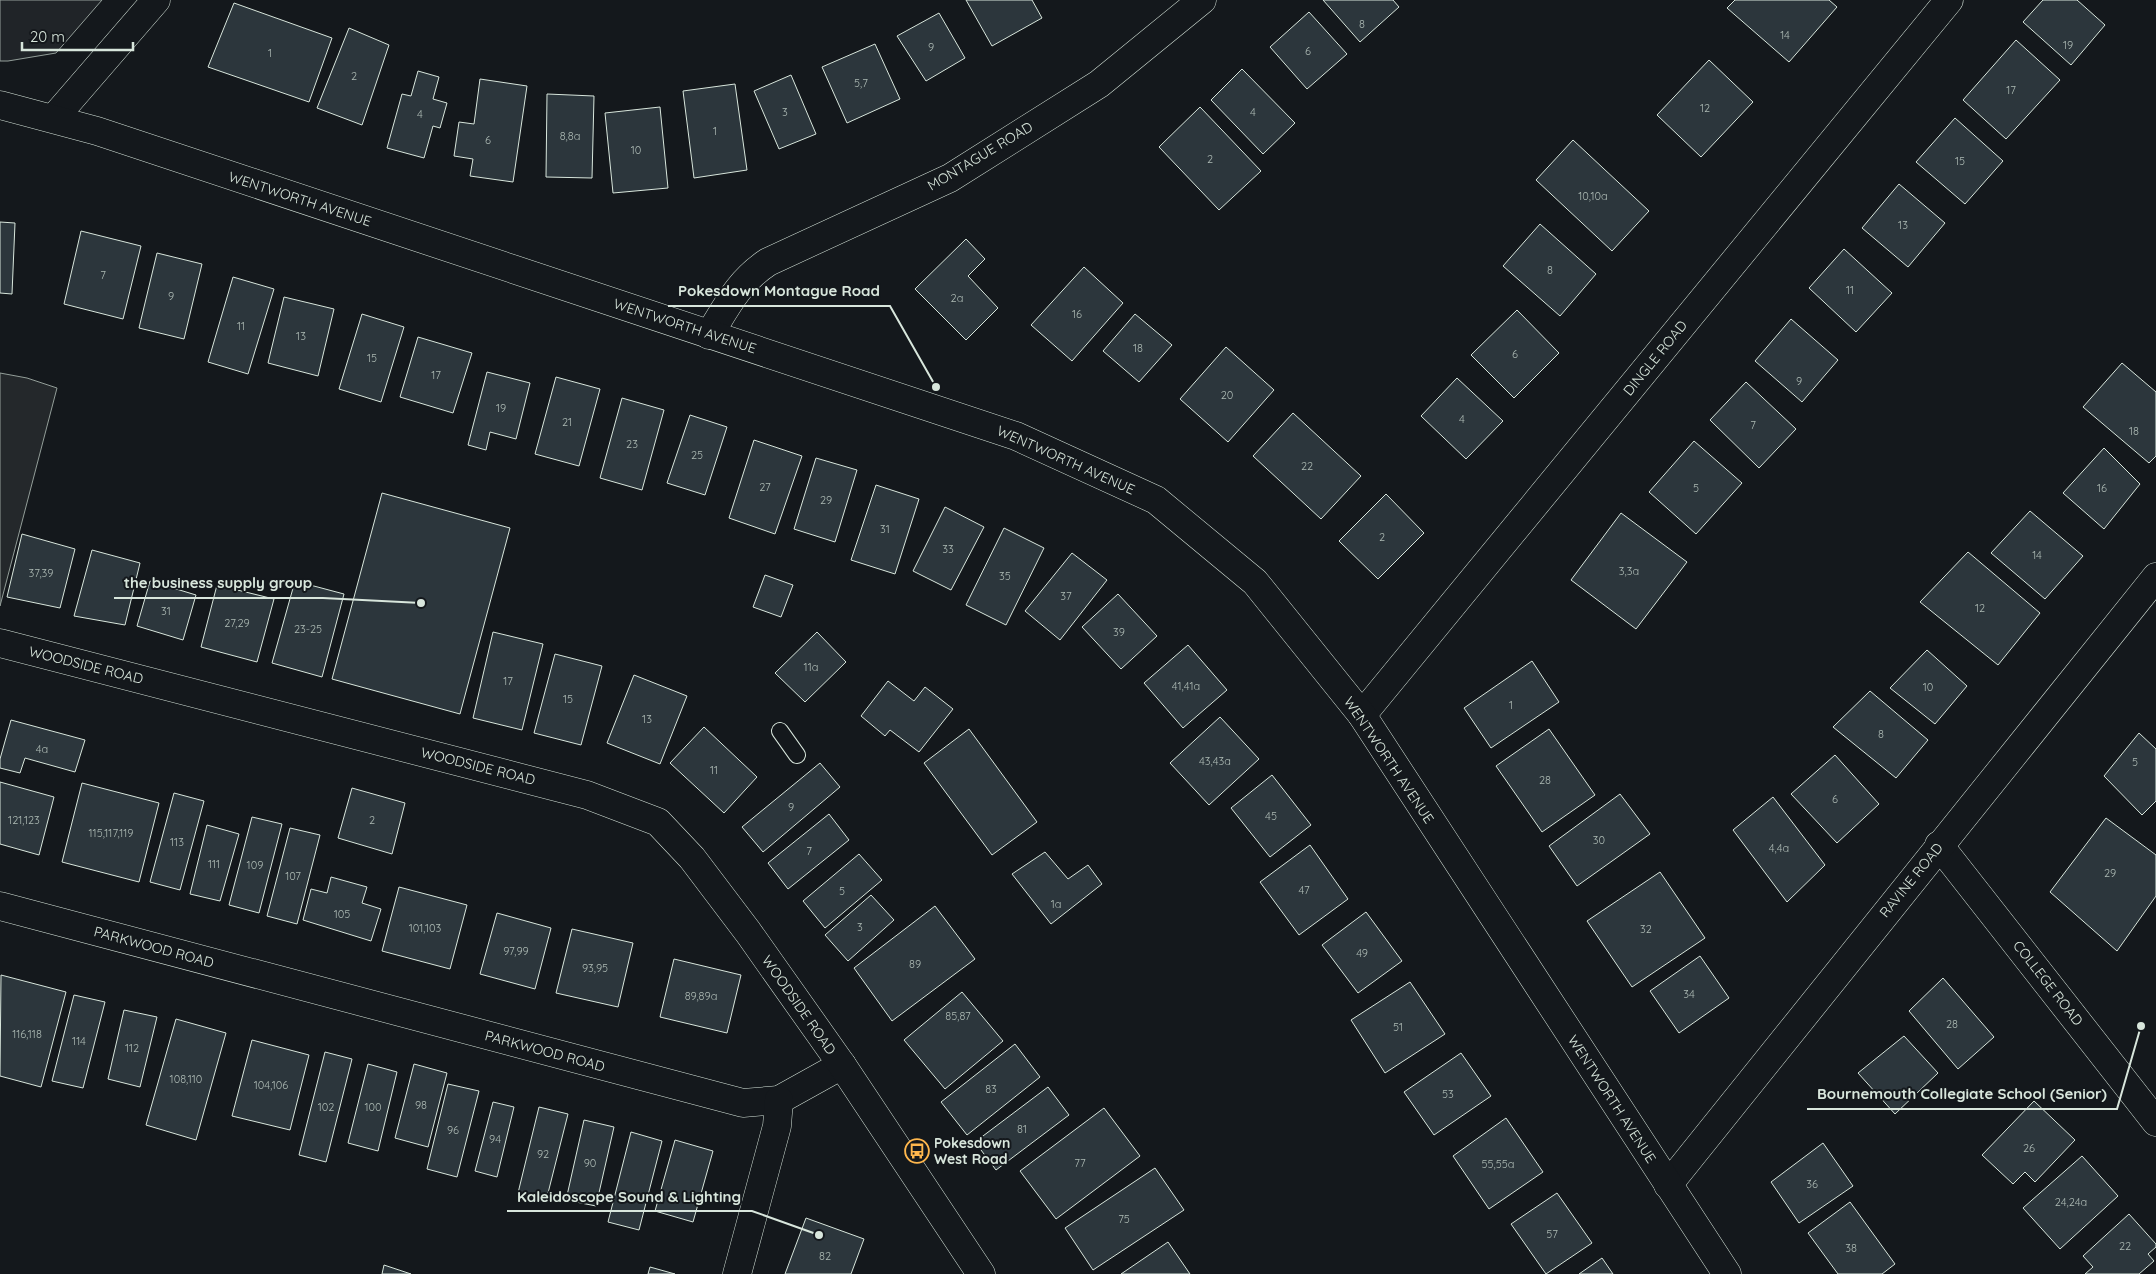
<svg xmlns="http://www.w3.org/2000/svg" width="2156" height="1274" font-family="Quicksand,sans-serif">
<rect width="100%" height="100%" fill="#14181c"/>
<polygon fill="#202428" stroke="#939e99" points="0,0 102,0 56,53 8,61 0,61"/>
<polygon fill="#24282b" stroke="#939e99" points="0,373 27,378 57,388 0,606"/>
<g fill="#2c363c" stroke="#d8e6dc">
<polygon points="966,0 1032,0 1042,18 992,46"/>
<polygon points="1323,0 1393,0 1399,7 1360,42"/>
<polygon points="1735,0 1829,0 1837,7 1789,62 1727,8"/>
<polygon points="2043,0 2077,0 2105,25 2071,65 2023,22"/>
<polygon points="234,3 332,38 309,102 208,67"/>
<polygon points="1309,12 1347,54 1307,89 1270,47"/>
<polygon points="939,13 965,58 926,81 897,36"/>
<polygon points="349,28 389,45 362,125 317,108"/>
<polygon points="2016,40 2060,80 2006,139 1963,100"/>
<polygon points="875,44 900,99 847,123 822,67"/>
<polygon points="1709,60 1753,102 1701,157 1657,115"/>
<polygon points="1242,69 1295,123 1263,154 1211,100"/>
<polygon points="418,71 439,77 433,99 447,103 440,128 433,126 424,158 387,148 402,94 411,96"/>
<polygon points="791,75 816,134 779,149 754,91"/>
<polygon points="480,79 527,86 513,182 470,176 473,159 454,156 459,122 474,124"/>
<polygon points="735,84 747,170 694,178 683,91"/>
<polygon points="547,94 594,96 592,178 546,177"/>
<polygon points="660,107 668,188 613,193 605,113"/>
<polygon points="1200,107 1261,171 1219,210 1159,147"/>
<polygon points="1955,118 2003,161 1965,204 1916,162"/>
<polygon points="1573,140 1649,211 1612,251 1536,180"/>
<polygon points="1899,184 1945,223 1908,267 1862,228"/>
<polygon points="0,222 15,223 12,294 0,293"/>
<polygon points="1540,224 1596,274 1560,316 1503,266"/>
<polygon points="81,231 141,246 123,319 64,304"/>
<polygon points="966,239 985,259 968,276 998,308 966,340 915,289"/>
<polygon points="1844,249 1892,293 1856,332 1809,288"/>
<polygon points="157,253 202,264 184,339 139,328"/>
<polygon points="1084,267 1123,303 1072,361 1031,325"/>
<polygon points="233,277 274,289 248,374 208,362"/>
<polygon points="284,297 334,309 318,376 268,363"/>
<polygon points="1517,310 1559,353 1514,398 1471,355"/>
<polygon points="362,314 404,327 381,402 339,389"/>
<polygon points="1135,314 1172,345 1139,382 1103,351"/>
<polygon points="1791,319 1838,360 1802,402 1755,361"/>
<polygon points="418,337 472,353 453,413 400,397"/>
<polygon points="1226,347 1274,390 1228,442 1180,399"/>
<polygon points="2122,363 2156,392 2156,456 2149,463 2083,407"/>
<polygon points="487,372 530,383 516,439 490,432 486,450 468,445"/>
<polygon points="556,377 600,389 579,466 535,454"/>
<polygon points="1457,378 1503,421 1466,459 1421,416"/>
<polygon points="1746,382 1796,429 1759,468 1710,420"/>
<polygon points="622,398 664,410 642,490 600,478"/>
<polygon points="1293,413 1361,476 1321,519 1253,456"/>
<polygon points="690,415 727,427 705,495 667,483"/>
<polygon points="754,440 802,456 775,534 729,518"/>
<polygon points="1694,441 1742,483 1696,534 1649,492"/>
<polygon points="2104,448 2140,484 2104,529 2063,493"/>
<polygon points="816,458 857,470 835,542 794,529"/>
<polygon points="876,485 919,499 895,574 851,560"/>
<polygon points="382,493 510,528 460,714 332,679"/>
<polygon points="1386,494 1424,533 1378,579 1339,541"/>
<polygon points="945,507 984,527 951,590 913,571"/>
<polygon points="2030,511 2083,556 2045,599 1991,553"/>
<polygon points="1621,513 1687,562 1636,629 1571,580"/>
<polygon points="1004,528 1044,548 1006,625 966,605"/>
<polygon points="22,534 75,549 60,608 7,597"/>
<polygon points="92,550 140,563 125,625 74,616"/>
<polygon points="1968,552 2040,613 1998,665 1920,602"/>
<polygon points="1072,553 1107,580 1060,640 1025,611"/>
<polygon points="765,575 793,585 781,617 753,607"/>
<polygon points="150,581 196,595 183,640 137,626"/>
<polygon points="295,581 344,594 322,677 272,663"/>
<polygon points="217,585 274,599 257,662 201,647"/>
<polygon points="1118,594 1157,636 1121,669 1082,627"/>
<polygon points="493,632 543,644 522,730 473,718"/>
<polygon points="817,632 846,662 805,702 775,673"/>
<polygon points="1188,645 1227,690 1183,728 1144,683"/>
<polygon points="1927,650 1967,686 1935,724 1890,688"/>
<polygon points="555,654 602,666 581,745 534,733"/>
<polygon points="1532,661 1559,702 1491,748 1464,708"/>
<polygon points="634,675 687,696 660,764 607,743"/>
<polygon points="888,681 914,701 925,687 953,709 919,752 890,730 885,736 861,716"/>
<polygon points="1870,691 1928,740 1896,778 1833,727"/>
<polygon points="1220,717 1259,759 1209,805 1170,763"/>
<polygon points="11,720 85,740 75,772 25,758 20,773 0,768 0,759"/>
<polygon points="704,727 757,777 724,813 670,763"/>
<polygon points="969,729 1037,822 992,855 924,763"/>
<polygon points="1549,729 1595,795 1542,832 1496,766"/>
<polygon points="2139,733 2156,749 2156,801 2142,815 2104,776"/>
<polygon points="1835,755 1879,804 1837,843 1791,794"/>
<polygon points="820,763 840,787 763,852 742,827"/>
<polygon points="1272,775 1311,825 1270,857 1231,808"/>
<polygon points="0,782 54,797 39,855 0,844"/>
<polygon points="82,783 159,803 139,882 62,862"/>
<polygon points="352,788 405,803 392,854 338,838"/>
<polygon points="174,793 204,801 180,890 150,882"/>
<polygon points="1620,794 1650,834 1577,886 1549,846"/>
<polygon points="1773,797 1825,865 1787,902 1733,830"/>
<polygon points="829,814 849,840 788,889 768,863"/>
<polygon points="252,817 282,824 259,913 229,905"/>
<polygon points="2106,818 2156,855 2156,896 2117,951 2050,892"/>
<polygon points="207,825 239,834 220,901 190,894"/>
<polygon points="290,828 320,835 297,924 267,916"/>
<polygon points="1310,845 1348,899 1299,935 1260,882"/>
<polygon points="1045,852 1068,879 1088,865 1102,884 1051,924 1012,874"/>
<polygon points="859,854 882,880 825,928 803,901"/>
<polygon points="1660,872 1705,938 1632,987 1587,921"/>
<polygon points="331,877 367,887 362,903 381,909 371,941 303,920 311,889 327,893"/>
<polygon points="399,887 467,905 450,969 382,951"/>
<polygon points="871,895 894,920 848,961 825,935"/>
<polygon points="935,906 975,959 892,1021 854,968"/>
<polygon points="1366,912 1402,961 1358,993 1322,945"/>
<polygon points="497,913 551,928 535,989 480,974"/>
<polygon points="572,929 633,943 618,1007 556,993"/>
<polygon points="1700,956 1729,998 1679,1033 1650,991"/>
<polygon points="674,959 741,975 727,1033 660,1017"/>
<polygon points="1,975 66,992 41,1087 0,1076"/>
<polygon points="1943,978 1994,1037 1958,1069 1909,1011"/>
<polygon points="1410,982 1445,1034 1385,1073 1351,1020"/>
<polygon points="962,992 1003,1041 945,1089 904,1040"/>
<polygon points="74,995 105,1002 83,1088 52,1081"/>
<polygon points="124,1010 157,1017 140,1087 108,1079"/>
<polygon points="176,1019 226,1033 196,1140 146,1125"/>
<polygon points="1904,1036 1938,1073 1895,1114 1858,1073"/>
<polygon points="252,1040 309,1055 290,1130 232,1116"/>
<polygon points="1015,1044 1040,1077 967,1135 941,1102"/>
<polygon points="325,1052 352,1059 326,1162 299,1155"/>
<polygon points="1461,1053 1491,1096 1434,1135 1404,1092"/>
<polygon points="368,1064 397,1072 378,1151 348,1143"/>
<polygon points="414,1064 447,1073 428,1147 395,1138"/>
<polygon points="448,1084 479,1091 457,1177 427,1169"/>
<polygon points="1048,1087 1069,1115 996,1170 975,1142"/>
<polygon points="2034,1101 2075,1140 2035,1182 2025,1172 2013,1184 1982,1155"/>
<polygon points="493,1102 514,1107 497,1177 475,1171"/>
<polygon points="539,1107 568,1114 546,1201 518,1193"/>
<polygon points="1104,1108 1140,1156 1056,1219 1020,1171"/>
<polygon points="1506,1118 1543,1172 1489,1209 1453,1156"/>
<polygon points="584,1120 614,1127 596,1206 566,1200"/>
<polygon points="631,1132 662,1141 639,1230 608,1222"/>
<polygon points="675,1140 713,1151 693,1222 655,1211"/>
<polygon points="1823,1143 1853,1186 1799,1223 1771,1182"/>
<polygon points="2082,1156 2118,1196 2060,1249 2023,1208"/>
<polygon points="1155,1168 1184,1210 1093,1270 1065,1228"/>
<polygon points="1557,1193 1592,1243 1546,1274 1511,1224"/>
<polygon points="1850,1202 1895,1264 1882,1274 1838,1274 1808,1233"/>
<polygon points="2129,1214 2156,1244 2156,1247 2148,1254 2154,1261 2139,1274 2085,1274 2093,1267 2083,1256"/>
<polygon points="806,1218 864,1239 851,1274 785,1274"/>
<polygon points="1168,1242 1190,1274 1121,1274"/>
<polygon points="1602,1258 1613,1274 1579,1274"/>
<polygon points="384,1265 411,1274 382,1274"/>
<polygon points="650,1267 675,1274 648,1274"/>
</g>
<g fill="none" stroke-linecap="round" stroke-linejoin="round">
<g stroke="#d8e6dc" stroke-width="18">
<polyline id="lane" points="780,731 797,755"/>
</g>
<g stroke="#d8e6dc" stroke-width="29">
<g id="street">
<polyline points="54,118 156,0"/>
<path d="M 709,335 C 727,306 739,281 768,262 L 950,178 L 1099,84 L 1202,0"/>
<polyline points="1362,715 1949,0"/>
<polyline points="1939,845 2156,1122"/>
<polyline points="0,906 743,1103 779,1100 842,1065"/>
<polyline points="1668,1185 2156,577"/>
<polyline points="737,1274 777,1126 779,1100"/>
</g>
</g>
<g stroke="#d8e6dc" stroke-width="29">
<g id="secondary">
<polyline points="0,105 97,131 1016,436 1156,500 1255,582 1362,715 1727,1274"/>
<polyline points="0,643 587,795 658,822 692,858 748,932 842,1065 981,1274"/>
</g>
</g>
<use href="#lane" stroke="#14181c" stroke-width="16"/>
<use href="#street" stroke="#14181c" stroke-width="28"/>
<use href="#secondary" stroke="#14181c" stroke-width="28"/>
</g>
<defs>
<g id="bus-ring" transform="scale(1.25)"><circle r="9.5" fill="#14181c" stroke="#ffb74d" stroke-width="1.5"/><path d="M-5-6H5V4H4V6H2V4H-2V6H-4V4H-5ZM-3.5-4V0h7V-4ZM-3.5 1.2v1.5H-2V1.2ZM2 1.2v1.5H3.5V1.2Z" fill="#ffb74d"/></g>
</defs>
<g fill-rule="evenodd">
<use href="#bus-ring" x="917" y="1151"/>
</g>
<g text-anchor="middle" stroke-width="4" stroke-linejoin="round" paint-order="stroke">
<g font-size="11" fill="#adbab4">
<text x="1362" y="28">8</text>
<text x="1785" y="39">14</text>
<text x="2068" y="49">19</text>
<text x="931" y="51">9</text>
<text x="1308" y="55">6</text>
<text x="270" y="57">1</text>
<text x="354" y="80">2</text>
<text x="861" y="87">5,7</text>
<text x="2011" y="94">17</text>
<text x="1705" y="112">12</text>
<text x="785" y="116">3</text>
<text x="1253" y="116">4</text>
<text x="420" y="118">4</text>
<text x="715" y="135">1</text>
<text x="570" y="140">8,8a</text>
<text x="488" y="144">6</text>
<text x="636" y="154">10</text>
<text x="1210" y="163">2</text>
<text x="1960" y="165">15</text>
<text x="1593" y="200">10,10a</text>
<text x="1903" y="229">13</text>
<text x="1550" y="274">8</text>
<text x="103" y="279">7</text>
<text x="1850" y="294">11</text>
<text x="171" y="300">9</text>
<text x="957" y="302">2a</text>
<text x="1077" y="318">16</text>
<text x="241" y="330">11</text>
<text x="301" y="340">13</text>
<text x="1138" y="352">18</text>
<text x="1515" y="358">6</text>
<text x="372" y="362">15</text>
<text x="436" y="379">17</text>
<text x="1799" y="385">9</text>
<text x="1227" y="399">20</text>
<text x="501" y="412">19</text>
<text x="1462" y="423">4</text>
<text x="567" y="426">21</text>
<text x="1753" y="429">7</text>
<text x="2134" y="435">18</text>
<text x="632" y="448">23</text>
<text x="697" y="459">25</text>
<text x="1307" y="470">22</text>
<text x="765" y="491">27</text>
<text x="1696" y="492">5</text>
<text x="2102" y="492">16</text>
<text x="826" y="504">29</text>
<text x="885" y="533">31</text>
<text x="1382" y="541">2</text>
<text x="948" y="553">33</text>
<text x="2037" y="559">14</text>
<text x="1629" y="575">3,3a</text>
<text x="41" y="577">37,39</text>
<text x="1005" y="580">35</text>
<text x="1066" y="600">37</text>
<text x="1980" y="612">12</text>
<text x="166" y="615">31</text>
<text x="237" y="627">27,29</text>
<text x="308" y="633">23-25</text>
<text x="1119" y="636">39</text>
<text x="811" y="671">11a</text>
<text x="508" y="685">17</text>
<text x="1186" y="690">41,41a</text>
<text x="1928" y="691">10</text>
<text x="568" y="703">15</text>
<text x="1511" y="709">1</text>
<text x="647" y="723">13</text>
<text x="1881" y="738">8</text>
<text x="42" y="753">4a</text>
<text x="1215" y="765">43,43a</text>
<text x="2135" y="766">5</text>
<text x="714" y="774">11</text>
<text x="1545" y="784">28</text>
<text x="1835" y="803">6</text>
<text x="791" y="811">9</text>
<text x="1271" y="820">45</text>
<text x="24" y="824">121,123</text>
<text x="372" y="824">2</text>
<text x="111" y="837">115,117,119</text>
<text x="1599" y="844">30</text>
<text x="177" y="846">113</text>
<text x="1779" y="852">4,4a</text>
<text x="809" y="855">7</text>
<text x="214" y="868">111</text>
<text x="255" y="869">109</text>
<text x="2110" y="877">29</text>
<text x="293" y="880">107</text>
<text x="1304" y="894">47</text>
<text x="842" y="895">5</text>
<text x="1056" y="908">1a</text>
<text x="342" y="918">105</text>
<text x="860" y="931">3</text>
<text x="425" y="932">101,103</text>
<text x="1646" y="933">32</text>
<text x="516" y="955">97,99</text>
<text x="1362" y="957">49</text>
<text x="915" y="968">89</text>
<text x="595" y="972">93,95</text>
<text x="1689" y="998">34</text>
<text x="701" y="1000">89,89a</text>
<text x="958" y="1020">85,87</text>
<text x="1952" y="1028">28</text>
<text x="1398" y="1031">51</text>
<text x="27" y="1038">116,118</text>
<text x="79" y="1045">114</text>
<text x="132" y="1052">112</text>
<text x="186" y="1083">108,110</text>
<text x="271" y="1089">104,106</text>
<text x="991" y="1093">83</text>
<text x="1448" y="1098">53</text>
<text x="421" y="1109">98</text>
<text x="326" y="1111">102</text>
<text x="373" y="1111">100</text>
<text x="1022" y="1133">81</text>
<text x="453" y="1134">96</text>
<text x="495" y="1143">94</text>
<text x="2029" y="1152">26</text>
<text x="543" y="1158">92</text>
<text x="590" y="1167">90</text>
<text x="1080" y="1167">77</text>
<text x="1498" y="1168">55,55a</text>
<text x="1812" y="1188">36</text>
<text x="2071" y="1206">24,24a</text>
<text x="1124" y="1223">75</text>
<text x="1552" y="1238">57</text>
<text x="2125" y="1250">22</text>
<text x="1851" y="1252">38</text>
<text x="825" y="1260">82</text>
</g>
<g font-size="14" fill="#d8e6dc" stroke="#14181c">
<text transform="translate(980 156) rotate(-31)" y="5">MONTAGUE ROAD</text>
<text transform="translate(300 199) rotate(18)" y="5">WENTWORTH AVENUE</text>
<text transform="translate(685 326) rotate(18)" y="5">WENTWORTH AVENUE</text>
<text transform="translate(1655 358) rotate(-51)" y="5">DINGLE ROAD</text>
<text transform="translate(1066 460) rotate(24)" y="5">WENTWORTH AVENUE</text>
<text transform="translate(86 665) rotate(14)" y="5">WOODSIDE ROAD</text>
<text transform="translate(1389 760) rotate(56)" y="5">WENTWORTH AVENUE</text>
<text transform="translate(478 766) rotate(14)" y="5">WOODSIDE ROAD</text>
<text transform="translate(1911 880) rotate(-51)" y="5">RAVINE ROAD</text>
<text transform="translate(154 947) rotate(15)" y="5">PARKWOOD ROAD</text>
<text transform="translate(2048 983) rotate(52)" y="5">COLLEGE ROAD</text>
<text transform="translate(799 1005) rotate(55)" y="5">WOODSIDE ROAD</text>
<text transform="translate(545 1051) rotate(15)" y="5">PARKWOOD ROAD</text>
<text transform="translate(1612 1099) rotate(57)" y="5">WENTWORTH AVENUE</text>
</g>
<g font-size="14" font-weight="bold" fill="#d8e6dc" stroke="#14181c" text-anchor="start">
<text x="934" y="1148">Pokesdown<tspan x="934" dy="16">West Road</tspan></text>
</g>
</g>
<path fill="none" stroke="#d8e6dc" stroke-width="2" d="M936 387L890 306H668M421 603L323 598H114M2141 1026L2117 1109H1807M819 1235L752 1211H507"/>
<g fill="#d8e6dc" stroke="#14181c" stroke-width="2">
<circle cx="936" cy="387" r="5"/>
<circle cx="421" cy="603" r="5"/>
<circle cx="2141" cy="1026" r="5"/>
<circle cx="819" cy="1235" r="5"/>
</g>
<g font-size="15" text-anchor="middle" font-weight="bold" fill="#d8e6dc" stroke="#14181c" stroke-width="4" stroke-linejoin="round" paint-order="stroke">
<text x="779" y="296">Pokesdown Montague Road</text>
<text x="218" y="588">the business supply group</text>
<text x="1962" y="1099">Bournemouth Collegiate School (Senior)</text>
<text x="629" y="1202">Kaleidoscope Sound &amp; Lighting</text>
</g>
<path d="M22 42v8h111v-8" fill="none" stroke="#d8e6dc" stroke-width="2.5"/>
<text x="30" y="42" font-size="15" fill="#d8e6dc" stroke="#14181c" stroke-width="4" paint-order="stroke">20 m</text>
</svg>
